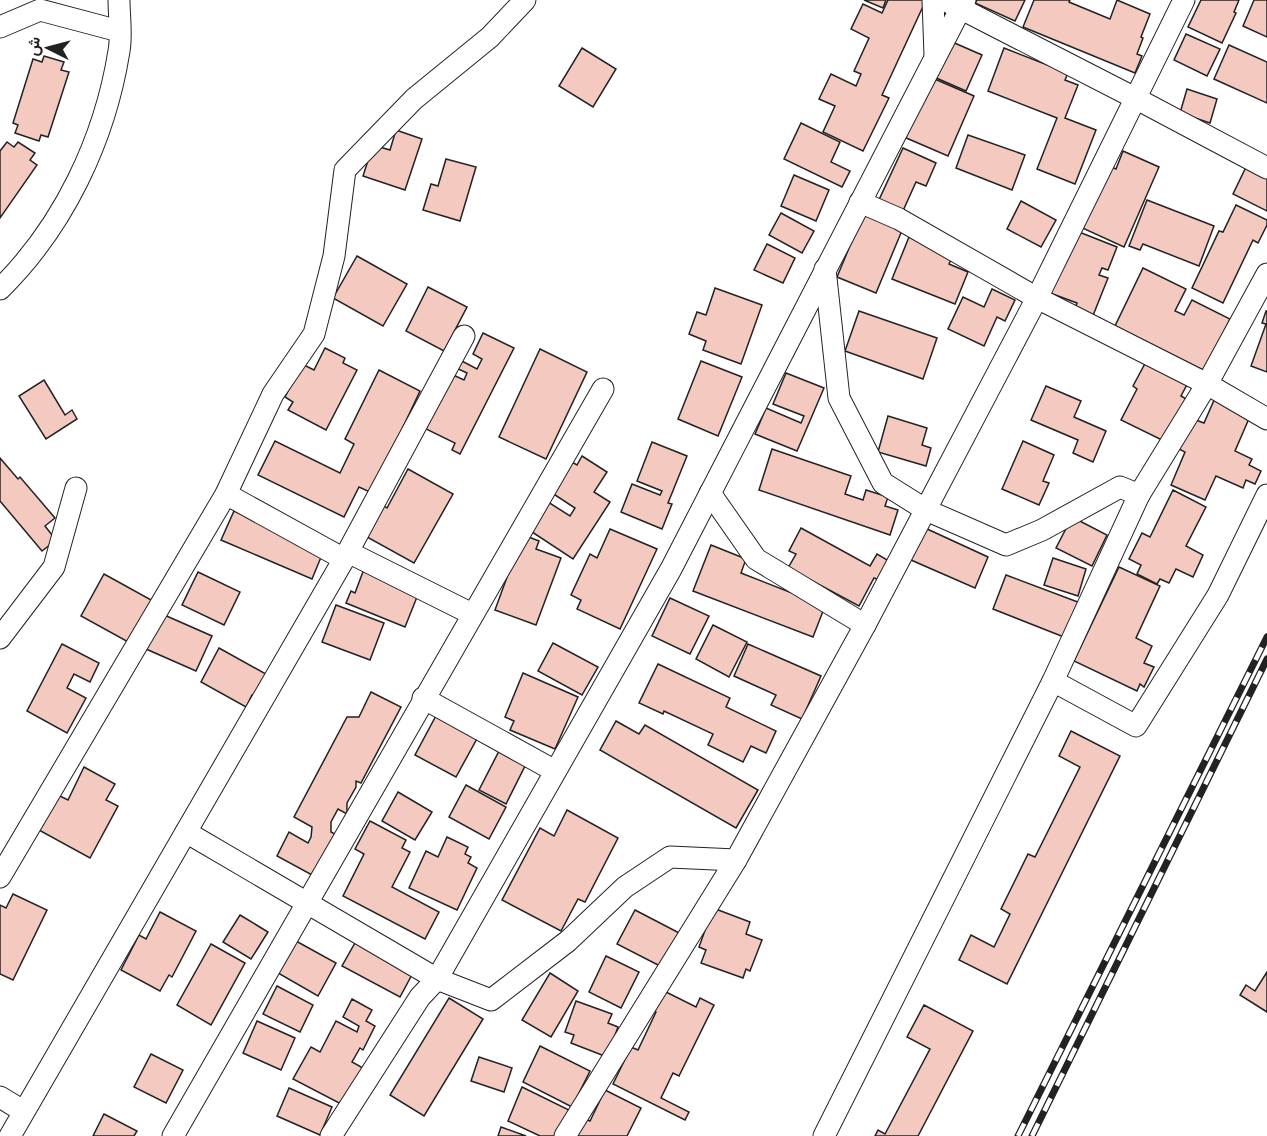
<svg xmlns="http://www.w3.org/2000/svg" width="1267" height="1136" font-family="'Roboto Condensed',Vazirmatn,sans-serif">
<rect width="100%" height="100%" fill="#fff"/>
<g fill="#f3c9c0" stroke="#222" stroke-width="1.5">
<polygon points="864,0 886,0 883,8"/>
<polygon points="888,0 926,0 882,95 889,98 863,151 823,132 835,106 819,99 831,74 856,86 861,74 854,71 869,38 851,29 863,4 882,13"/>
<polygon points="977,0 1025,0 1015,21 975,3"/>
<polygon points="1034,0 1070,0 1069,2 1110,19 1117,0 1150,14 1141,37 1143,38 1137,54 1142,56 1135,73 1023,27"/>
<polygon points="1201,0 1239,0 1234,12 1236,13 1222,43 1188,27"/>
<polygon points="1254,0 1267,0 1267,37 1243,26"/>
<polygon points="1186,34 1220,49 1207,76 1174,60"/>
<polygon points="950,41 982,55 966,91 934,77"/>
<polygon points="1229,45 1267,62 1267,103 1214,79"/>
<polygon points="582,48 616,69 593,107 559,86"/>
<polygon points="1004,48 1068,73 1065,80 1078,85 1065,118 1096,130 1075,184 1037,169 1057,118 988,91"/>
<polygon points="44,56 64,62 61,70 69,72 48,137 41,135 39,141 15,133 18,125 13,123 33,59 42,62"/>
<polygon points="930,77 974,96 948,156 904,137"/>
<polygon points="1187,89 1217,99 1210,123 1180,113"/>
<polygon points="801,123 840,142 831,162 850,171 842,187 784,159"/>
<polygon points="396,130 422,139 405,190 363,176 373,145 390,150"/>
<polygon points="968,135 1025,155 1012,190 956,168"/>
<polygon points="7,142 14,147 18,142 35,153 30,160 37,165 0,218 0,151"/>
<polygon points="903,148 936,163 926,186 916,182 902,213 878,202"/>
<polygon points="1123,151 1159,167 1124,247 1078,226 1107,165 1116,169"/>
<polygon points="446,159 476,167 460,221 423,210 431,184 438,186"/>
<polygon points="1248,163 1267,172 1267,211 1233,194"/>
<polygon points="794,175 829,190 816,221 781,206"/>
<polygon points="1147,200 1214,226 1199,266 1143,244 1140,250 1129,246"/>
<polygon points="1021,201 1056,220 1041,247 1007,229"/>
<polygon points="1236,205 1267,220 1267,225 1258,243 1253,240 1223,303 1192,288 1219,231 1223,232"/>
<polygon points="864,212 903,228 876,293 837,277"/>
<polygon points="781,213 814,231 802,253 769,235"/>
<polygon points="1074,230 1117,247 1108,270 1102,268 1099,275 1108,278 1092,318 1074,311 1077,303 1050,293"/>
<polygon points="909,237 953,255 949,264 968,272 955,304 892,279"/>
<polygon points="767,244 795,258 783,283 754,270"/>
<polygon points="357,256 407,284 383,326 333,298"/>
<polygon points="1143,268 1186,289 1175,311 1184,315 1192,300 1230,319 1205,371 1115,326"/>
<polygon points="428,287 467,307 444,351 406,331"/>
<polygon points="715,288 762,305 741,364 703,350 706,341 689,334 697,312 706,315"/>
<polygon points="992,289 1015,300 1005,321 997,317 984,346 948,329 963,297 984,307"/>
<polygon points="859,311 937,338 923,379 845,351"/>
<polygon points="1266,311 1267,311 1267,372 1251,366 1266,324 1262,323"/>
<polygon points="483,333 514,348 460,454 452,450 455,443 422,427 449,373 464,380 467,373 456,368 460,360 477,369 482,359 473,354"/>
<polygon points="325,348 345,358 343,363 357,370 326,430 288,410 293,402 285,397 302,364 314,370"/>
<polygon points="540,349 587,372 546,459 499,437"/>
<polygon points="1148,358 1190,379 1181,396 1188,400 1166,442 1121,420 1137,389 1133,386"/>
<polygon points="701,361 742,377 718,436 678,419"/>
<polygon points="379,370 420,391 372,493 359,487 344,517 258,475 275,441 340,473 354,444 345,439"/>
<polygon points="786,373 824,388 797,451 755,434 766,408 801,423 804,416 773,404"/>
<polygon points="44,380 65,415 72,410 77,419 46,439 19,396"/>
<polygon points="1046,386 1081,401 1074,417 1106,431 1093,462 1073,453 1078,440 1031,420"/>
<polygon points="1215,398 1251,414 1235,451 1252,459 1249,465 1261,471 1255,484 1246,480 1243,488 1216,476 1205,500 1171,485 1185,452 1179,449 1193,419 1204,423"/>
<polygon points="888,416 927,428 922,445 931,448 926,466 878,452"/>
<polygon points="1023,441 1054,455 1043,481 1049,483 1039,505 1002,489"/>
<polygon points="652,442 687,456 668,503 672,504 662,529 621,512 632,484 660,495 662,491 637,481"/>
<polygon points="772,449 851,476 845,494 863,500 866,490 888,497 885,506 898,510 890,535 759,490"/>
<polygon points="582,456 607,472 594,492 610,502 573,559 526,528 545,500 570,516 575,508 552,493 572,462 577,465"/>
<polygon points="0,458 18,479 20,477 55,518 45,526 56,540 42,551 0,501"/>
<polygon points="408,469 453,494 414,563 367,537 384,506 387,508"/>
<polygon points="1173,490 1206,507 1186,546 1203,555 1193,577 1176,569 1169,583 1160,579 1157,584 1137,574 1141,565 1129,559 1142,533 1150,537"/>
<polygon points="234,511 324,550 312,579 221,540"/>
<polygon points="1072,517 1107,535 1092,566 1056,548"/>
<polygon points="801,528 870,566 877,554 889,561 879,580 874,578 859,606 788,568 796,554 789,551"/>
<polygon points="925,528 988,557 975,588 911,560"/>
<polygon points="610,529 657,549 620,629 577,609 581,600 571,595 590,554 597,558"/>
<polygon points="521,534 539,541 536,549 561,558 536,625 495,610 507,577 505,576"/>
<polygon points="711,545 746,559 741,573 825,606 813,637 693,591"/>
<polygon points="1053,558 1086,569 1078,596 1044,585"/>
<polygon points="1119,567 1160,586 1136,638 1152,646 1144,663 1154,667 1144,687 1140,684 1137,691 1074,661"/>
<polygon points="364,569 419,592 405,627 346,603 351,591 355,593"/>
<polygon points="198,572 240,592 224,625 182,605"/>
<polygon points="104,574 153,601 130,643 81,616"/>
<polygon points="1006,575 1083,604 1069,639 993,609"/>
<polygon points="670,598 709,616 690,654 652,636"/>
<polygon points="336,605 384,623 370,660 322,642"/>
<polygon points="162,614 212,636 196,671 146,649"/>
<polygon points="713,625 747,642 729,677 696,659"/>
<polygon points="553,643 598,667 582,695 538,671"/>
<polygon points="62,644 99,663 90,682 74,674 67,688 86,698 67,733 27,711"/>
<polygon points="748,644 821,676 802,719 771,705 776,695 734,676"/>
<polygon points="219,648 273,678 261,700 252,695 246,707 201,682"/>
<polygon points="658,664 730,698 726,707 776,731 766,753 751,746 743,762 708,745 713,734 664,711 663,714 639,703"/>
<polygon points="523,673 578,697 555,749 510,730 514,721 505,717"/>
<polygon points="371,692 401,707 361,783 356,781 356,787 347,803 347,814 338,809 331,822 331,832 335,834 312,875 277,856 289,832 308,843 311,837 312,827 294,817 347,717 359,717"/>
<polygon points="438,712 479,735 456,777 415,755"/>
<polygon points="616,721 639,734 645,725 758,790 736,828 600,750"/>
<polygon points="1071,731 1120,756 1007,984 959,960 971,935 994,947 1010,914 1001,909 1028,854 1035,857 1080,767 1059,756"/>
<polygon points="499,751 526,764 506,804 479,790"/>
<polygon points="84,767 115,784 106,800 118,806 90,858 37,829 56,794 68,800"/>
<polygon points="466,785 506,807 489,839 449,817"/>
<polygon points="398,792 432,812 415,840 382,821"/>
<polygon points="567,810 618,838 585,902 578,899 561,931 502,900 540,828 554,836"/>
<polygon points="370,821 406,840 402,848 410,852 392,887 439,912 425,939 343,896 364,854 355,849"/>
<polygon points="447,837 468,847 465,854 471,857 468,863 477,868 457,910 409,888 426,851 438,857"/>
<polygon points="13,894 47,910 13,980 0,974 0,905 6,908"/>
<polygon points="713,908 750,922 746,934 762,940 750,971 746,969 743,978 701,963 706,950 699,947"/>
<polygon points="635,910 685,936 660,966 617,944"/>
<polygon points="160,912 196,931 172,977 169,975 160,991 121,970 139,935 146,939"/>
<polygon points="240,915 268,932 251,959 223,942"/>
<polygon points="360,934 415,969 400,997 342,966"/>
<polygon points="296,941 336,963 318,996 278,973"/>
<polygon points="211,944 245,963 211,1025 177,1005"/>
<polygon points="606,956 639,972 621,1008 589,992"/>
<polygon points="1267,972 1267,1012 1240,995 1246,985 1255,991"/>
<polygon points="550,973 578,991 551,1037 522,1020"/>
<polygon points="277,986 313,1005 300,1032 263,1014"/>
<polygon points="662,990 696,1007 700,998 714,1005 679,1076 673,1073 661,1098 689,1112 685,1120 613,1084 631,1047 638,1050 656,1012 653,1010"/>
<polygon points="449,998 483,1019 424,1116 390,1095"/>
<polygon points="352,999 372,1010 366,1021 375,1026 363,1050 360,1048 352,1062 363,1068 343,1105 293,1079 311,1047 320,1052 336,1021 357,1032 359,1026 343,1017"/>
<polygon points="576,1001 612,1014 608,1023 618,1027 607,1057 571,1043 574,1035 565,1032"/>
<polygon points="924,1005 973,1031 918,1136 875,1136 878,1130 885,1134 930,1049 907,1037"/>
<polygon points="257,1021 295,1038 281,1070 243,1053"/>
<polygon points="540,1046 590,1071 572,1107 523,1082"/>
<polygon points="151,1054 183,1070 166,1103 134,1087"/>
<polygon points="479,1057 512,1068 504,1092 471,1081"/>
<polygon points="522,1087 569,1110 557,1136 540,1136 508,1121"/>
<polygon points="289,1088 332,1107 320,1135 277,1116"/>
<polygon points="605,1090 641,1108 627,1136 572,1136 581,1117 590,1121"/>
<polygon points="104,1114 137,1131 134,1136 93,1136"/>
<polygon points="501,1127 526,1136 498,1136"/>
</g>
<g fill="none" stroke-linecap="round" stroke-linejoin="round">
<g stroke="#222" stroke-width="23">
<g id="minor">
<polyline points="933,0 935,55"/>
<polyline points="944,0 1135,98 1267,168"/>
<polyline points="0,27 40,10 119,31"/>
<polyline points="860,202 899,219 1037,298 1207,384 1267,419"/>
<path d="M 0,289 C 64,226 105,139 119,51 C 122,35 119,16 119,0"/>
<polyline points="710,493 756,559 865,625"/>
<polyline points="226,494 344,559"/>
<polyline points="1139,495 1207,384 1267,274"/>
<polyline points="348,552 472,614"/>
<polyline points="0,638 54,567 76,488"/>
<polyline points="1053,681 1136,726 1218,595 1267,495"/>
<polyline points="423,698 555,771"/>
<polyline points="186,832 437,979 491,1000 568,941 625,887 670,857 736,860 565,1136"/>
<polyline points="736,860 865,625 1037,298 1184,0"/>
<polyline points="0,877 226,494 273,394 314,334 334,256 345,170 414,99 490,37 525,0"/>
<polyline points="0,1097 23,1111"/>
<polyline points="10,1136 344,559 464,336"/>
<polyline points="173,1136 603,389"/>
<polyline points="331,1136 420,997 437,979 671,569 965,0"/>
<polyline points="824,1136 1053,681 1139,495 1120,487 1042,530 1006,545 926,510 883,483 839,398 825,269"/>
</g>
</g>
<use href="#minor" stroke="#fff" stroke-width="21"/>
<g stroke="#222" stroke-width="7">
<g id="rail">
<polyline points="1018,1136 1267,637"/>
<polyline points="1032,1136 1267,659"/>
</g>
</g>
<use href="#rail" stroke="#fff" stroke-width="4.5" stroke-dasharray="14" stroke-linecap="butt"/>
</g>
<g transform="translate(48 48) rotate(276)" stroke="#ffffff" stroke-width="4.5" paint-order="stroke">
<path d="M0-4.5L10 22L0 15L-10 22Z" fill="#222222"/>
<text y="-9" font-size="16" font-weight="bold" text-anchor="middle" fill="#222222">ش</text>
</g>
</svg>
